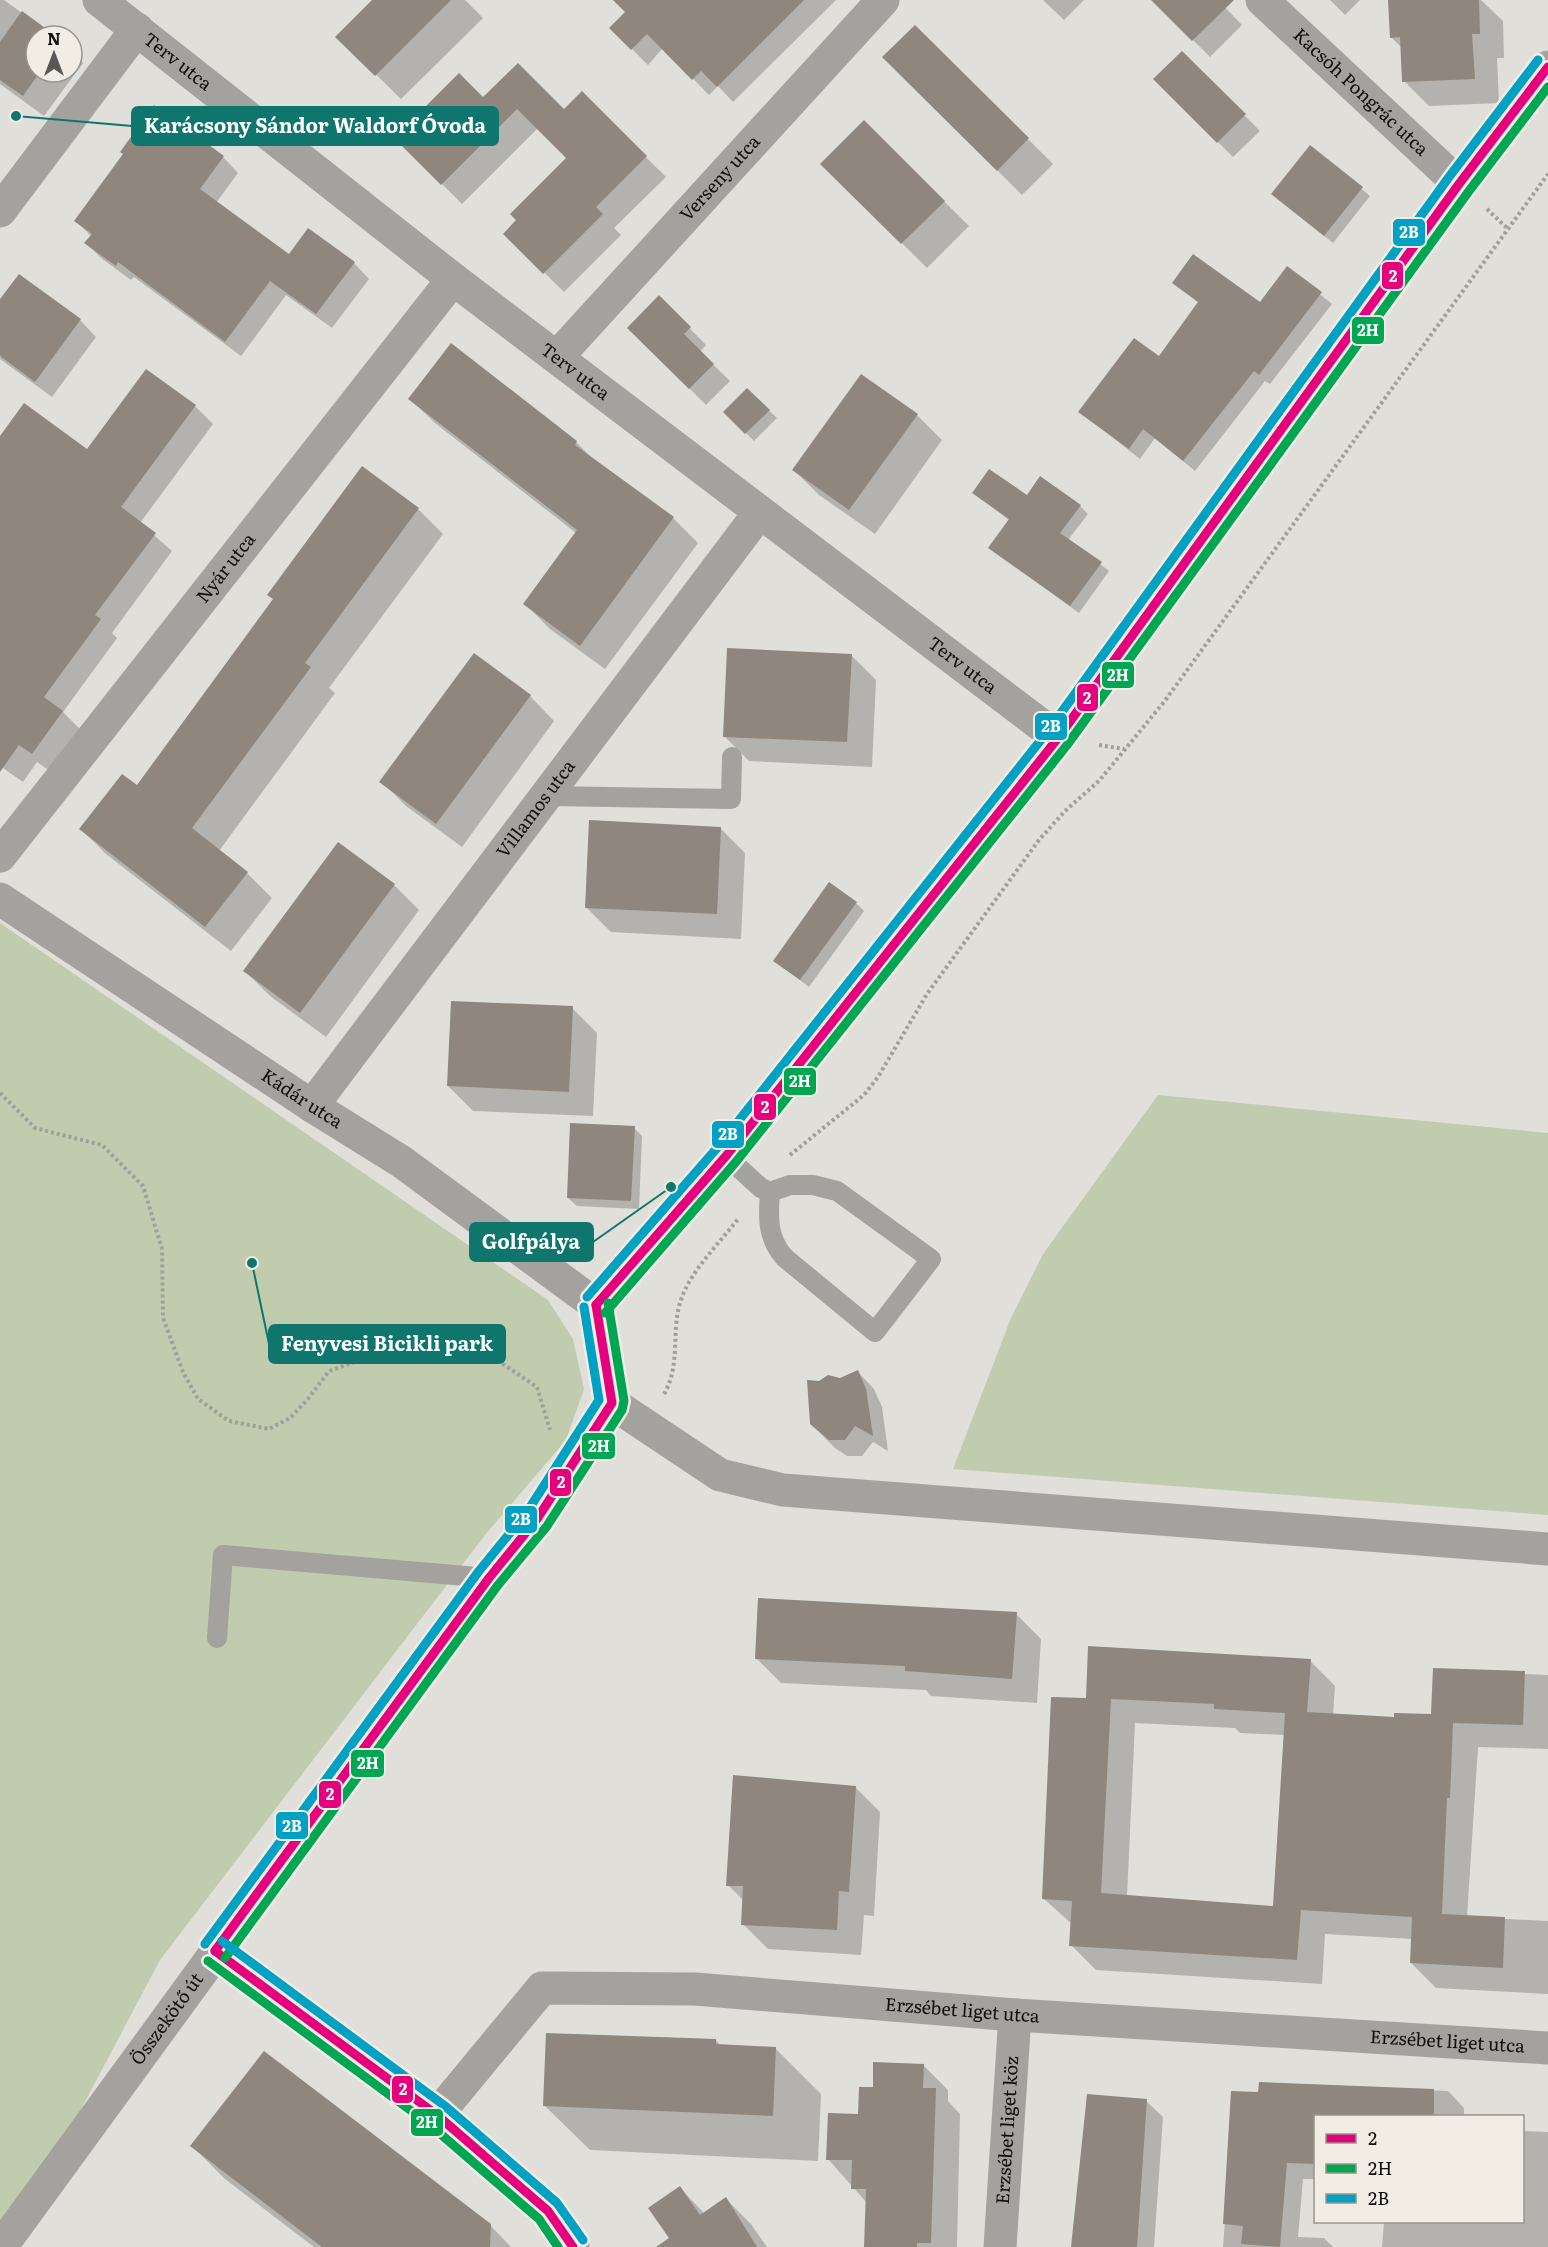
<svg xmlns="http://www.w3.org/2000/svg" width="1548" height="2247" font-family="Literata,serif">
<rect width="100%" height="100%" fill="#e0dfda"/>
<g fill="#c1cbad">
<polygon points="0,923 548,1300 573,1339 584,1389 566,1440 485,1535 160,1960 23,2219 0,2247"/>
<polygon points="1158,1095 1548,1133 1548,1515 953,1469 1011,1318 1043,1254"/>
</g>
<g fill="#0003" fill-rule="evenodd">
<polygon points="0,0 4,0 54,36 36,36 36,72 72,72 72,52 83,63 44,116 0,84"/>
<polygon points="374,0 465,0 483,18 401,99 338,37"/>
<polygon points="639,0 836,0 733,102 718,86 709,95 663,48 648,65 611,28"/>
<polygon points="1043,0 1084,0 1064,20"/>
<polygon points="1153,0 1218,0 1242,25 1210,57"/>
<polygon points="1330,0 1360,0 1345,15"/>
<polygon points="1404,0 1481,0 1503,21 1504,58 1497,58 1499,103 1429,106 1404,81 1402,48 1391,37"/>
<polygon points="915,27 1053,164 1022,195 884,57"/>
<polygon points="1182,53 1260,131 1233,157 1155,79"/>
<polygon points="582,94 666,177 614,228 621,235 564,292 505,234 568,158 538,128 462,204 396,138 483,99 564,111"/>
<polygon points="864,122 969,226 927,268 822,164"/>
<polygon points="1311,147 1370,196 1333,243 1273,194"/>
<polygon points="223,157 238,173 216,203 289,256 354,263 369,279 332,328 286,295 241,356 134,277 131,280 101,258 86,243 91,236 76,221"/>
<polygon points="1287,268 1332,304 1270,384 1265,381 1195,471 1155,438 1140,459 1080,412 1159,358 1199,303 1174,282 1260,304"/>
<polygon points="659,297 706,345 700,352 730,381 706,405 629,328"/>
<polygon points="0,302 80,320 96,337 52,397 0,359"/>
<polygon points="147,371 195,406 213,424 140,523 172,551 112,633 117,638 63,712 80,729 50,771 37,762 23,782 0,766 0,439 88,451"/>
<polygon points="747,390 777,418 754,441 725,412"/>
<polygon points="410,399 576,442 596,462 673,518 698,543 605,669 550,629 525,604 576,533 435,423"/>
<polygon points="917,415 942,440 875,534 819,495 794,470"/>
<polygon points="974,493 1027,497 1080,506 1088,514 1068,540 1109,571 1079,613 990,548 1010,521"/>
<polygon points="418,509 443,534 329,688 335,693 219,851 247,873 272,898 231,951 106,854 81,829 137,787 274,600"/>
<polygon points="851,655 876,680 872,767 749,761 724,736"/>
<polygon points="530,696 554,721 462,847 406,806 381,781"/>
<polygon points="720,828 745,853 741,939 611,932 586,907"/>
<polygon points="394,885 419,910 326,1037 270,996 245,971"/>
<polygon points="856,903 864,911 809,987 775,961"/>
<polygon points="572,1008 597,1033 593,1116 473,1111 448,1086"/>
<polygon points="634,1128 642,1136 639,1209 577,1206 568,1198"/>
<polygon points="858,1372 874,1389 882,1407 888,1451 873,1442 862,1456 847,1456 835,1448 811,1424 809,1382 840,1380"/>
<polygon points="1016,1614 1041,1639 1037,1703 931,1696 926,1690 781,1683 756,1658"/>
<path d="M 1310,1661 L 1335,1686 L 1333,1715 L 1396,1718 L 1433,1716 L 1434,1670 L 1548,1675 L 1548,1749 L 1478,1747 L 1467,1917 L 1548,1921 L 1548,1994 L 1436,1988 L 1411,1963 L 1412,1939 L 1325,1934 L 1322,1984 L 1096,1970 L 1071,1945 L 1072,1924 L 1044,1899 L 1087,1699 ZM 1135,1723 L 1235,1728 L 1240,1733 L 1285,1735 L 1275,1908 L 1127,1897 Z"/>
<polygon points="855,1787 880,1812 874,1916 864,1915 861,1955 768,1949 743,1924 744,1901 728,1885"/>
<polygon points="716,2040 721,2046 776,2049 821,2094 818,2161 590,2150 544,2105"/>
<polygon points="923,2065 948,2090 948,2101 960,2114 957,2247 866,2247 867,2203 828,2159 860,2116 874,2089"/>
<polygon points="1260,2084 1448,2091 1464,2108 1464,2116 1316,2116 1316,2179 1303,2179 1298,2237 1324,2238 1333,2247 1223,2247 1230,2156 1260,2094"/>
<polygon points="1088,2095 1146,2101 1163,2117 1154,2247 1072,2247"/>
<polygon points="1522,2131 1548,2132 1548,2247 1382,2247 1384,2222 1522,2222"/>
<polygon points="192,2146 490,2225 511,2247 314,2247 225,2179"/>
<polygon points="680,2188 705,2214 726,2199 751,2224 767,2247 677,2247"/>
</g>
<g fill="#8f877d" fill-rule="evenodd">
<polygon points="372,0 451,0 375,76 335,37"/>
<polygon points="613,0 804,0 717,87 701,71 692,80 647,34 631,50 609,28 625,12"/>
<polygon points="1151,0 1234,0 1192,41"/>
<polygon points="1388,0 1479,0 1480,34 1472,34 1475,79 1402,82 1400,37 1390,38"/>
<polygon points="22,11 56,36 36,36 36,72 40,72 23,96 0,80 0,42"/>
<polygon points="915,25 1029,138 997,171 882,57"/>
<polygon points="1182,51 1246,114 1217,143 1153,79"/>
<polygon points="518,63 564,109 582,91 647,156 596,207 603,214 543,274 503,234 516,220 510,214 566,158 517,109 441,185 394,138 459,73 483,97"/>
<polygon points="154,105 224,156 200,189 289,254 308,228 355,262 316,314 270,281 225,342 118,262 116,266 84,243 92,234 74,221 123,154 120,152"/>
<polygon points="864,120 945,201 901,244 820,164"/>
<polygon points="1310,145 1363,187 1324,236 1271,194"/>
<polygon points="1193,254 1260,302 1287,266 1322,292 1259,375 1254,371 1183,461 1143,429 1129,449 1078,412 1134,338 1159,356 1198,302 1172,283"/>
<polygon points="19,274 81,319 35,382 0,356 0,299"/>
<polygon points="659,295 691,327 684,334 714,364 689,389 627,328"/>
<polygon points="451,343 577,441 575,445 674,517 580,646 523,604 577,530 408,399"/>
<polygon points="146,369 196,405 121,507 156,533 95,615 101,619 44,697 63,711 32,754 19,745 0,772 0,436 24,403 87,449"/>
<polygon points="861,374 918,414 849,510 792,470"/>
<polygon points="747,388 770,410 745,434 723,412"/>
<polygon points="362,466 419,508 305,663 311,667 192,828 248,872 205,927 79,829 122,774 137,785 273,599 267,595"/>
<polygon points="989,469 1027,495 1040,476 1081,505 1060,533 1102,562 1070,606 988,548 1009,519 972,493"/>
<polygon points="727,648 852,654 847,742 723,737"/>
<polygon points="474,653 531,695 436,824 379,782"/>
<polygon points="589,820 721,827 717,914 585,908"/>
<polygon points="338,842 395,884 300,1013 243,971"/>
<polygon points="829,882 857,902 800,980 773,961"/>
<polygon points="451,1001 573,1006 569,1092 447,1086"/>
<polygon points="570,1123 635,1126 631,1201 567,1198"/>
<polygon points="858,1370 866,1389 873,1436 855,1426 845,1440 829,1440 810,1424 807,1380 819,1381 828,1375 840,1378"/>
<polygon points="758,1598 1017,1612 1012,1679 905,1671 905,1666 755,1659"/>
<path d="M 1088,1646 L 1311,1659 L 1307,1712 L 1394,1717 L 1394,1713 L 1431,1714 L 1433,1668 L 1525,1671 L 1523,1725 L 1453,1723 L 1450,1798 L 1447,1798 L 1442,1914 L 1505,1917 L 1503,1968 L 1410,1963 L 1412,1917 L 1301,1910 L 1297,1960 L 1069,1946 L 1072,1901 L 1042,1899 L 1051,1697 L 1086,1698 ZM 1111,1699 L 1214,1704 L 1214,1709 L 1285,1713 L 1273,1906 L 1101,1893 Z"/>
<polygon points="733,1775 856,1786 849,1892 839,1891 837,1930 741,1925 743,1886 726,1886"/>
<polygon points="546,2033 716,2039 716,2044 776,2047 773,2116 543,2106"/>
<polygon points="264,2051 491,2224 490,2247 322,2247 190,2146"/>
<polygon points="873,2062 924,2064 923,2088 936,2088 931,2243 917,2243 917,2247 864,2247 866,2189 851,2189 852,2160 826,2160 828,2113 858,2114 859,2087 873,2087"/>
<polygon points="1259,2082 1434,2089 1434,2116 1316,2116 1316,2164 1287,2163 1280,2247 1241,2244 1243,2226 1223,2224 1231,2091 1258,2092"/>
<polygon points="1087,2094 1147,2099 1137,2247 1071,2247"/>
<polygon points="680,2186 700,2215 726,2197 757,2247 656,2247 669,2238 648,2208"/>
</g>
<g fill="none" stroke-linecap="round" stroke-linejoin="round">
<g stroke="#a09f9d" stroke-width="4" stroke-dasharray="3 3" stroke-linecap="butt">
<polyline points="1487,209 1508,229"/>
<polyline points="1099,745 1124,749"/>
<polyline points="0,1093 35,1128 102,1145 143,1186 162,1249 163,1318 183,1372 198,1399 229,1421 269,1429 290,1418 308,1399 329,1371 389,1350 431,1344 497,1360 537,1387 550,1430"/>
<polyline points="790,1155 864,1095 878,1077 927,994 1039,840 1065,811 1099,781 1164,702 1548,174"/>
<path d="M 664,1394 C 681,1365 671,1333 680,1303 C 689,1272 719,1244 738,1219"/>
</g>
<g stroke="#a3a29f" stroke-width="20">
<polyline points="546,796 731,799 732,757"/>
<polyline points="726,1156 761,1188 770,1192"/>
<path d="M 790,1185 L 813,1185 L 837,1191 L 931,1259 L 875,1332 L 785,1258 C 767,1238 768,1218 770,1192 Z"/>
<polyline points="217,1638 223,1555 489,1578"/>
</g>
<g stroke="#a3a29f" stroke-width="33">
<path id="s1" d="M 99,0 L 453,279 L 1058,738"/>
<path id="s2" d="M 1262,0 L 1459,184"/>
<polyline points="0,211 137,29"/>
<path id="s3" d="M 557,357 L 883,0"/>
<path id="s4" d="M 0,856 L 453,279"/>
<path id="s5" d="M 0,899 L 312,1106 L 402,1162 L 596,1305"/>
<path id="s6" d="M 312,1106 L 760,512"/>
<polyline points="596,1305 726,1156 1058,738 1459,184 1548,67"/>
<polyline points="612,1403 720,1475 783,1490 1548,1549"/>
<polyline points="215,1951 437,2115 548,2211 573,2247"/>
<path id="s7" d="M 437,2115 L 542,1988 L 695,1989 L 1015,2015 L 1548,2048"/>
<path id="s8" d="M 1,2247 L 489,1578 L 537,1519 L 612,1403 L 596,1305"/>
<path id="s9" d="M 1000,2247 L 1015,2015"/>
</g>
<g stroke="#f1ede4" stroke-width="14">
<g id="bus-1">
<polyline points="596,1305 726,1156 1058,738 1459,184 1548,67"/>
<polyline points="215,1951 489,1578 537,1519 612,1403 596,1305"/>
<polyline points="215,1951 437,2115 548,2211 573,2247"/>
</g>
</g>
<g stroke="#f1ede4" stroke-width="14">
<g id="bus-2">
<polyline points="605,1313 735,1163 1067,745 1469,191 1548,87"/>
<polyline points="225,1958 498,1585 547,1526 622,1410 624,1401 608,1303"/>
<polyline points="208,1961 429,2124 539,2219 558,2247"/>
</g>
</g>
<g stroke="#f1ede4" stroke-width="14">
<g id="bus-3">
<polyline points="587,1297 717,1148 1048,731 1449,177 1538,60"/>
<polyline points="222,1941 445,2106 557,2203 583,2240"/>
<polyline points="205,1944 479,1571 527,1512 599,1400 584,1307"/>
</g>
</g>
<use href="#bus-1" stroke="#e5007d" stroke-width="9"/>
<use href="#bus-2" stroke="#00a651" stroke-width="9"/>
<use href="#bus-3" stroke="#01a1c4" stroke-width="9"/>
</g>
<g text-anchor="middle" stroke-width="6" stroke-linejoin="round" paint-order="stroke">
<g font-size="18" fill="#11100d" stroke="#f1ede4">
<text dy="6" stroke="none"><textPath href="#s1" startOffset="100">Terv utca</textPath></text>
<text dy="6" stroke="none"><textPath href="#s2" startOffset="135">Kacsóh Pongrác utca</textPath></text>
<text dy="6" stroke="none"><textPath href="#s3" startOffset="242">Verseny utca</textPath></text>
<text dy="6" stroke="none"><textPath href="#s1" startOffset="604">Terv utca</textPath></text>
<text dy="6" stroke="none"><textPath href="#s4" startOffset="366">Nyár utca</textPath></text>
<text dy="6" stroke="none"><textPath href="#s1" startOffset="1090">Terv utca</textPath></text>
<text dy="6" stroke="none"><textPath href="#s6" startOffset="372">Villamos utca</textPath></text>
<text dy="6" stroke="none"><textPath href="#s5" startOffset="362">Kádár utca</textPath></text>
<text dy="6" stroke="none"><textPath href="#s7" startOffset="586">Erzsébet liget utca</textPath></text>
<text dy="6" stroke="none"><textPath href="#s8" startOffset="282">Összekötő út</textPath></text>
<text dy="6" stroke="none"><textPath href="#s7" startOffset="1072">Erzsébet liget utca</textPath></text>
<text dy="6" stroke="none"><textPath href="#s9" startOffset="117">Erzsébet liget köz</textPath></text>
</g>
</g>
<path fill="none" stroke="#0f766e" stroke-width="2" d="M16 116L132 126M671 1187L593 1242M252 1263L269 1344"/>
<g fill="#0f766e" stroke="#f1ede4" stroke-width="2">
<circle cx="16" cy="116" r="6"/>
<circle cx="671" cy="1187" r="6"/>
<circle cx="252" cy="1263" r="6"/>
</g>
<g fill="#0f766e" stroke="#0f766e" stroke-width="2">
<rect x="132" y="107" width="366" height="38" rx="6"/>
<rect x="470" y="1223" width="123" height="38" rx="6"/>
<rect x="269" y="1325" width="236" height="38" rx="6"/>
</g>
<g font-size="20" text-anchor="middle" font-weight="bold" fill="#fff">
<text x="315" y="133">Karácsony Sándor Waldorf Óvoda</text>
<text x="531" y="1249">Golfpálya</text>
<text x="387" y="1351">Fenyvesi Bicikli park</text>
</g>
<g stroke="#f1ede4" stroke-width="2">
<rect x="1392" y="218" width="34" height="29" rx="6" fill="#01a1c4"/>
<rect x="1381" y="261" width="23" height="29" rx="6" fill="#e5007d"/>
<rect x="1351" y="316" width="34" height="29" rx="6" fill="#00a651"/>
<rect x="1101" y="661" width="34" height="28" rx="6" fill="#00a651"/>
<rect x="1076" y="683" width="23" height="29" rx="6" fill="#e5007d"/>
<rect x="1034" y="712" width="34" height="29" rx="6" fill="#01a1c4"/>
<rect x="783" y="1067" width="34" height="29" rx="6" fill="#00a651"/>
<rect x="753" y="1093" width="24" height="28" rx="6" fill="#e5007d"/>
<rect x="711" y="1120" width="34" height="29" rx="6" fill="#01a1c4"/>
<rect x="581" y="1432" width="35" height="28" rx="6" fill="#00a651"/>
<rect x="549" y="1468" width="23" height="29" rx="6" fill="#e5007d"/>
<rect x="504" y="1505" width="34" height="29" rx="6" fill="#01a1c4"/>
<rect x="350" y="1749" width="35" height="29" rx="6" fill="#00a651"/>
<rect x="318" y="1780" width="24" height="29" rx="6" fill="#e5007d"/>
<rect x="275" y="1811" width="34" height="29" rx="6" fill="#01a1c4"/>
<rect x="391" y="2075" width="23" height="29" rx="6" fill="#e5007d"/>
<rect x="410" y="2108" width="34" height="29" rx="6" fill="#00a651"/>
</g>
<g font-size="16" text-anchor="middle" font-weight="bold" fill="#fff">
<text x="1409" y="238">2B</text>
<text x="1393" y="282">2</text>
<text x="1368" y="336">2H</text>
<text x="1118" y="681">2H</text>
<text x="1087" y="704">2</text>
<text x="1051" y="732">2B</text>
<text x="800" y="1087">2H</text>
<text x="765" y="1113">2</text>
<text x="728" y="1140">2B</text>
<text x="599" y="1452">2H</text>
<text x="561" y="1488">2</text>
<text x="521" y="1525">2B</text>
<text x="368" y="1769">2H</text>
<text x="330" y="1800">2</text>
<text x="292" y="1832">2B</text>
<text x="403" y="2095">2</text>
<text x="427" y="2128">2H</text>
</g>
<rect x="1314" y="2115" width="210" height="108" fill="#f1ede4" stroke="#97958e" stroke-width="1.5"/>
<rect x="1326" y="2134" width="30" height="9" fill="#e5007d" stroke="#97958e" stroke-width="1.5"/>
<text x="1368" y="2145" font-size="18" fill="#11100d">2</text>
<rect x="1326" y="2164" width="30" height="9" fill="#00a651" stroke="#97958e" stroke-width="1.5"/>
<text x="1368" y="2175" font-size="18" fill="#11100d">2H</text>
<rect x="1326" y="2194" width="30" height="9" fill="#01a1c4" stroke="#97958e" stroke-width="1.5"/>
<text x="1368" y="2205" font-size="18" fill="#11100d">2B</text>
<g transform="translate(54 54)"><circle r="28" fill="#f1ede4" stroke="#97958e" stroke-width="1.5"/>
<path d="M0-4.5L10 22L0 15L-10 22Z" fill="#595855"/>
<text y="-9" font-size="16" font-weight="bold" text-anchor="middle" fill="#11100d">N</text>
</g>
</svg>
